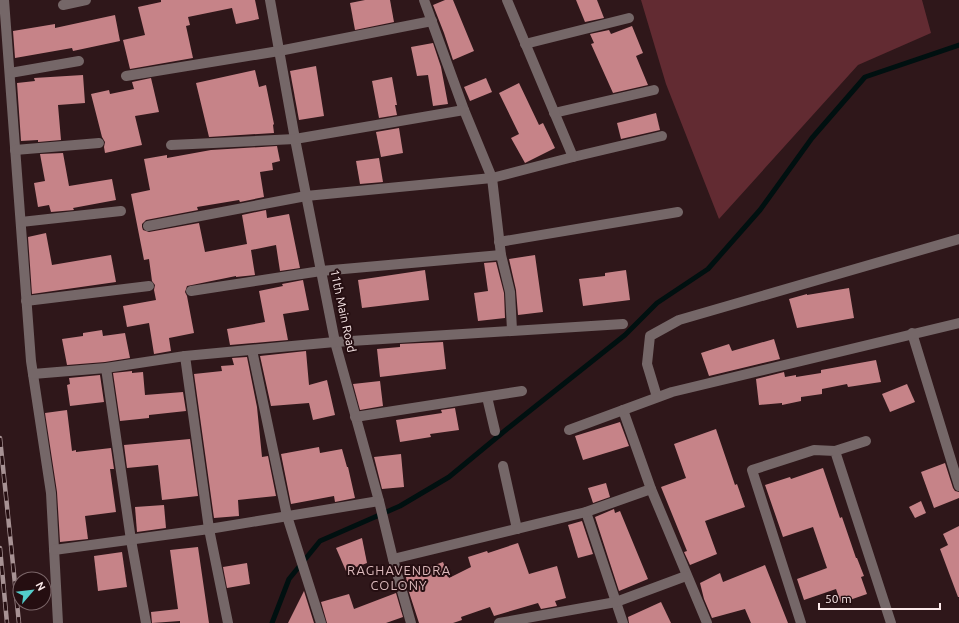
<svg xmlns="http://www.w3.org/2000/svg" width="959" height="623" font-family="Ubuntu,sans-serif">
<rect width="100%" height="100%" fill="#2f171a"/>
<polygon fill="#622b32" points="641,0 922,0 931,33 858,65 719,219 666,84"/>
<g fill="none" stroke-linecap="round" stroke-linejoin="round">
<polyline stroke="#001010" stroke-width="5" points="272,623 289,579 320,541 400,506 449,477 507,429 625,335 657,303 708,269 760,210 812,138 865,77 959,45"/>
</g>
<g fill="#c68388">
<polygon points="161,0 255,0 259,19 236,24 232,8 188,17 190,25 186,26 193,58 130,69 123,40 145,35 138,7 161,2"/>
<polygon points="365,0 390,0 394,22 355,30 350,3"/>
<polygon points="445,0 453,0 474,51 453,60 444,33 433,5"/>
<polygon points="576,0 597,0 604,18 585,22"/>
<polygon points="115,15 120,41 73,51 72,48 15,58 13,31 55,24 55,28"/>
<polygon points="632,26 643,53 636,56 648,85 613,93 591,44 594,43 590,34 609,30 611,34"/>
<polygon points="433,43 441,67 448,104 433,106 428,75 417,76 411,47"/>
<polygon points="316,66 324,116 299,120 290,71"/>
<polygon points="255,70 259,87 266,85 274,124 273,125 274,133 209,137 196,83"/>
<polygon points="83,75 85,103 58,105 61,140 38,142 38,140 21,141 17,83 35,81 34,78"/>
<polygon points="392,77 397,105 395,105 397,115 379,118 372,81"/>
<polygon points="151,78 159,112 135,116 142,145 105,153 104,147 105,142 102,137 91,94 109,90 110,94 134,89 132,82"/>
<polygon points="486,78 492,92 470,101 464,87"/>
<polygon points="519,83 539,125 543,123 555,148 525,163 511,138 519,134 499,93"/>
<polygon points="656,113 660,130 621,139 617,123"/>
<polygon points="399,128 403,153 381,157 376,132"/>
<polygon points="277,146 280,161 272,163 273,170 260,172 264,197 240,202 239,200 197,207 198,210 146,220 142,224 142,227 143,230 149,232 199,223 205,252 247,244 242,215 266,210 267,218 289,214 300,268 280,271 276,245 251,250 255,275 236,277 236,276 187,286 185,292 187,296 194,333 169,338 171,351 154,354 149,323 127,327 123,306 156,300 154,290 155,285 152,281 149,259 144,260 131,194 150,190 144,159 167,155 167,158 211,150"/>
<polygon points="63,153 69,186 112,179 116,200 73,208 74,210 51,212 49,205 38,207 34,183 45,181 40,154"/>
<polygon points="379,158 383,182 360,184 356,161"/>
<polygon points="46,233 52,265 111,255 116,282 32,294 28,237"/>
<polygon points="535,255 543,312 518,315 516,290 509,259"/>
<polygon points="496,262 504,293 505,318 478,321 474,293 488,291 484,263"/>
<polygon points="425,270 429,300 362,308 358,280"/>
<polygon points="626,270 630,300 583,306 579,279 605,276 605,273"/>
<polygon points="303,280 309,310 283,314 288,340 230,345 227,329 265,322 259,291 283,286 282,284"/>
<polygon points="849,288 854,318 797,328 789,299 807,294 807,295"/>
<polygon points="102,330 103,336 125,333 130,358 105,362 67,365 62,339 83,336 83,333"/>
<polygon points="774,339 780,359 709,376 701,353 729,344 732,351"/>
<polygon points="443,342 446,369 380,377 377,349 400,347 400,344"/>
<polygon points="306,351 309,385 327,380 335,415 313,420 309,403 271,406 260,356"/>
<polygon points="247,357 257,407 262,457 268,456 276,496 238,500 239,516 214,518 194,374 222,371 221,366 234,365 232,358"/>
<polygon points="876,360 881,382 848,387 847,384 822,389 822,394 801,397 801,401 782,405 782,403 759,405 756,379 784,372 785,377 796,375 796,377 821,373 821,370"/>
<polygon points="132,371 132,373 143,372 145,395 183,392 186,411 149,415 149,418 120,421 113,373"/>
<polygon points="100,375 104,402 70,406 67,385 70,384 69,378"/>
<polygon points="380,381 383,406 360,410 353,384"/>
<polygon points="907,384 915,402 890,412 882,394"/>
<polygon points="455,408 459,430 430,434 431,437 400,442 396,420 442,413 441,410"/>
<polygon points="67,410 72,451 76,450 76,452 111,448 114,469 110,469 116,512 85,516 88,539 60,542 57,492 45,413"/>
<polygon points="620,422 629,446 583,460 575,436"/>
<polygon points="716,429 735,485 737,484 745,507 705,521 717,554 690,565 684,552 687,551 661,487 686,478 674,444"/>
<polygon points="190,439 198,496 162,500 158,465 127,468 124,445"/>
<polygon points="319,447 320,453 342,449 347,467 348,467 355,498 335,502 334,496 291,504 281,454"/>
<polygon points="401,454 404,487 382,489 374,457"/>
<polygon points="945,463 953,488 955,491 959,492 959,498 934,508 921,472"/>
<polygon points="823,468 840,518 842,517 856,558 857,558 864,576 861,577 867,594 841,603 836,589 804,600 797,579 827,568 813,527 783,537 765,485 790,477 791,479"/>
<polygon points="606,483 610,497 593,503 588,488"/>
<polygon points="921,501 926,513 915,518 909,507"/>
<polygon points="164,505 166,528 137,532 135,507"/>
<polygon points="614,509 615,513 620,511 648,579 619,591 595,517"/>
<polygon points="582,521 593,554 578,558 568,525"/>
<polygon points="959,526 959,597 958,597 940,549 948,545 943,534"/>
<polygon points="362,538 367,563 346,571 336,548"/>
<polygon points="518,543 529,574 557,566 566,598 555,601 557,606 541,609 538,603 494,616 490,607 461,617 462,620 453,623 419,623 408,589 405,571 421,566 422,570 443,562 449,578 471,567 468,557 487,551 488,553"/>
<polygon points="198,547 209,623 180,623 180,621 152,623 151,612 178,609 170,550"/>
<polygon points="122,552 127,587 98,591 94,556"/>
<polygon points="247,563 250,584 227,588 223,567"/>
<polygon points="765,565 788,623 751,623 745,609 712,618 704,599 700,583 720,573 723,582"/>
<polygon points="304,591 314,623 288,623"/>
<polygon points="396,593 403,617 386,623 327,623 321,602 349,594 354,609"/>
<polygon points="661,602 671,623 629,623 628,617"/>
</g>
<g fill="none" stroke-linecap="round" stroke-linejoin="round">
<g stroke="#756768" stroke-width="10">
<polyline points="4,0 31,361 51,493 58,623"/>
<polyline points="270,0 295,139 335,342 379,501 393,559 411,623"/>
<polyline points="424,0 464,110 492,178 501,255 510,292 512,330"/>
<polyline points="63,5 86,0"/>
<polyline points="525,44 629,18"/>
<polyline points="10,73 79,61"/>
<polyline points="126,76 279,51 432,21"/>
<polyline points="554,113 654,90"/>
<polyline points="171,145 295,139 464,110"/>
<polyline points="15,150 99,143"/>
<polyline points="573,157 662,136"/>
<polyline points="21,222 121,211"/>
<polyline points="148,226 306,196 492,178 573,157 507,0"/>
<polyline points="499,242 678,212"/>
<polyline points="191,291 321,271 501,255"/>
<polyline points="26,301 149,286"/>
<polyline points="912,333 959,486"/>
<polyline points="252,350 287,516 321,623"/>
<polyline points="185,356 209,529 379,501"/>
<polyline points="106,368 131,540 146,623"/>
<polyline points="33,374 106,368 185,356 335,342 623,324"/>
<polyline points="487,397 495,431"/>
<polyline points="657,397 647,364 650,336 679,320 959,239"/>
<polyline points="623,410 651,489 707,623"/>
<polyline points="355,417 522,391"/>
<polyline points="569,430 672,392 959,323"/>
<polyline points="835,451 866,441"/>
<polyline points="503,466 517,529"/>
<polyline points="586,512 623,623"/>
<polyline points="54,550 209,529 228,623"/>
<polyline points="393,559 586,512 651,489"/>
<polyline points="499,623 616,602 686,576"/>
<polyline points="801,623 752,470 814,450 835,451 891,623"/>
</g>
<g stroke="#a79294" stroke-width="4.5">
<g id="rail">
<polyline points="0,438 19,623"/>
<polyline points="0,548 7,623"/>
</g>
</g>
<use href="#rail" stroke="#250e11" stroke-width="3" stroke-dasharray="9" stroke-linecap="butt"/>
</g>
<g text-anchor="middle" stroke-width="4" stroke-linejoin="round" paint-order="stroke">
<g font-size="12" fill="#fdebec" stroke="#250e11">
<text transform="translate(343 311) rotate(78)" y="4">11th Main Road</text>
</g>
<g font-size="13" letter-spacing="1" fill="#dbb9bb" stroke="#250e11">
<text x="399" y="575">RAGHAVENDRA<tspan x="399" dy="15">COLONY</tspan></text>
</g>
</g>
<g transform="translate(32 591) rotate(62)"><circle r="19" fill="#250e11" stroke="#7b6669"/>
<path d="M0-3L7 15L0 10L-7 15Z" fill="#53cdcb"/>
<text y="-6" font-size="11" font-weight="bold" text-anchor="middle" fill="#fdebec">N</text>
</g>
<path d="M819 603v6h121v-6" fill="none" stroke="#fdebec" stroke-width="2"/>
<text x="825" y="603" font-size="12" fill="#fdebec" stroke="#250e11" stroke-width="3" paint-order="stroke">50 m</text>
</svg>
